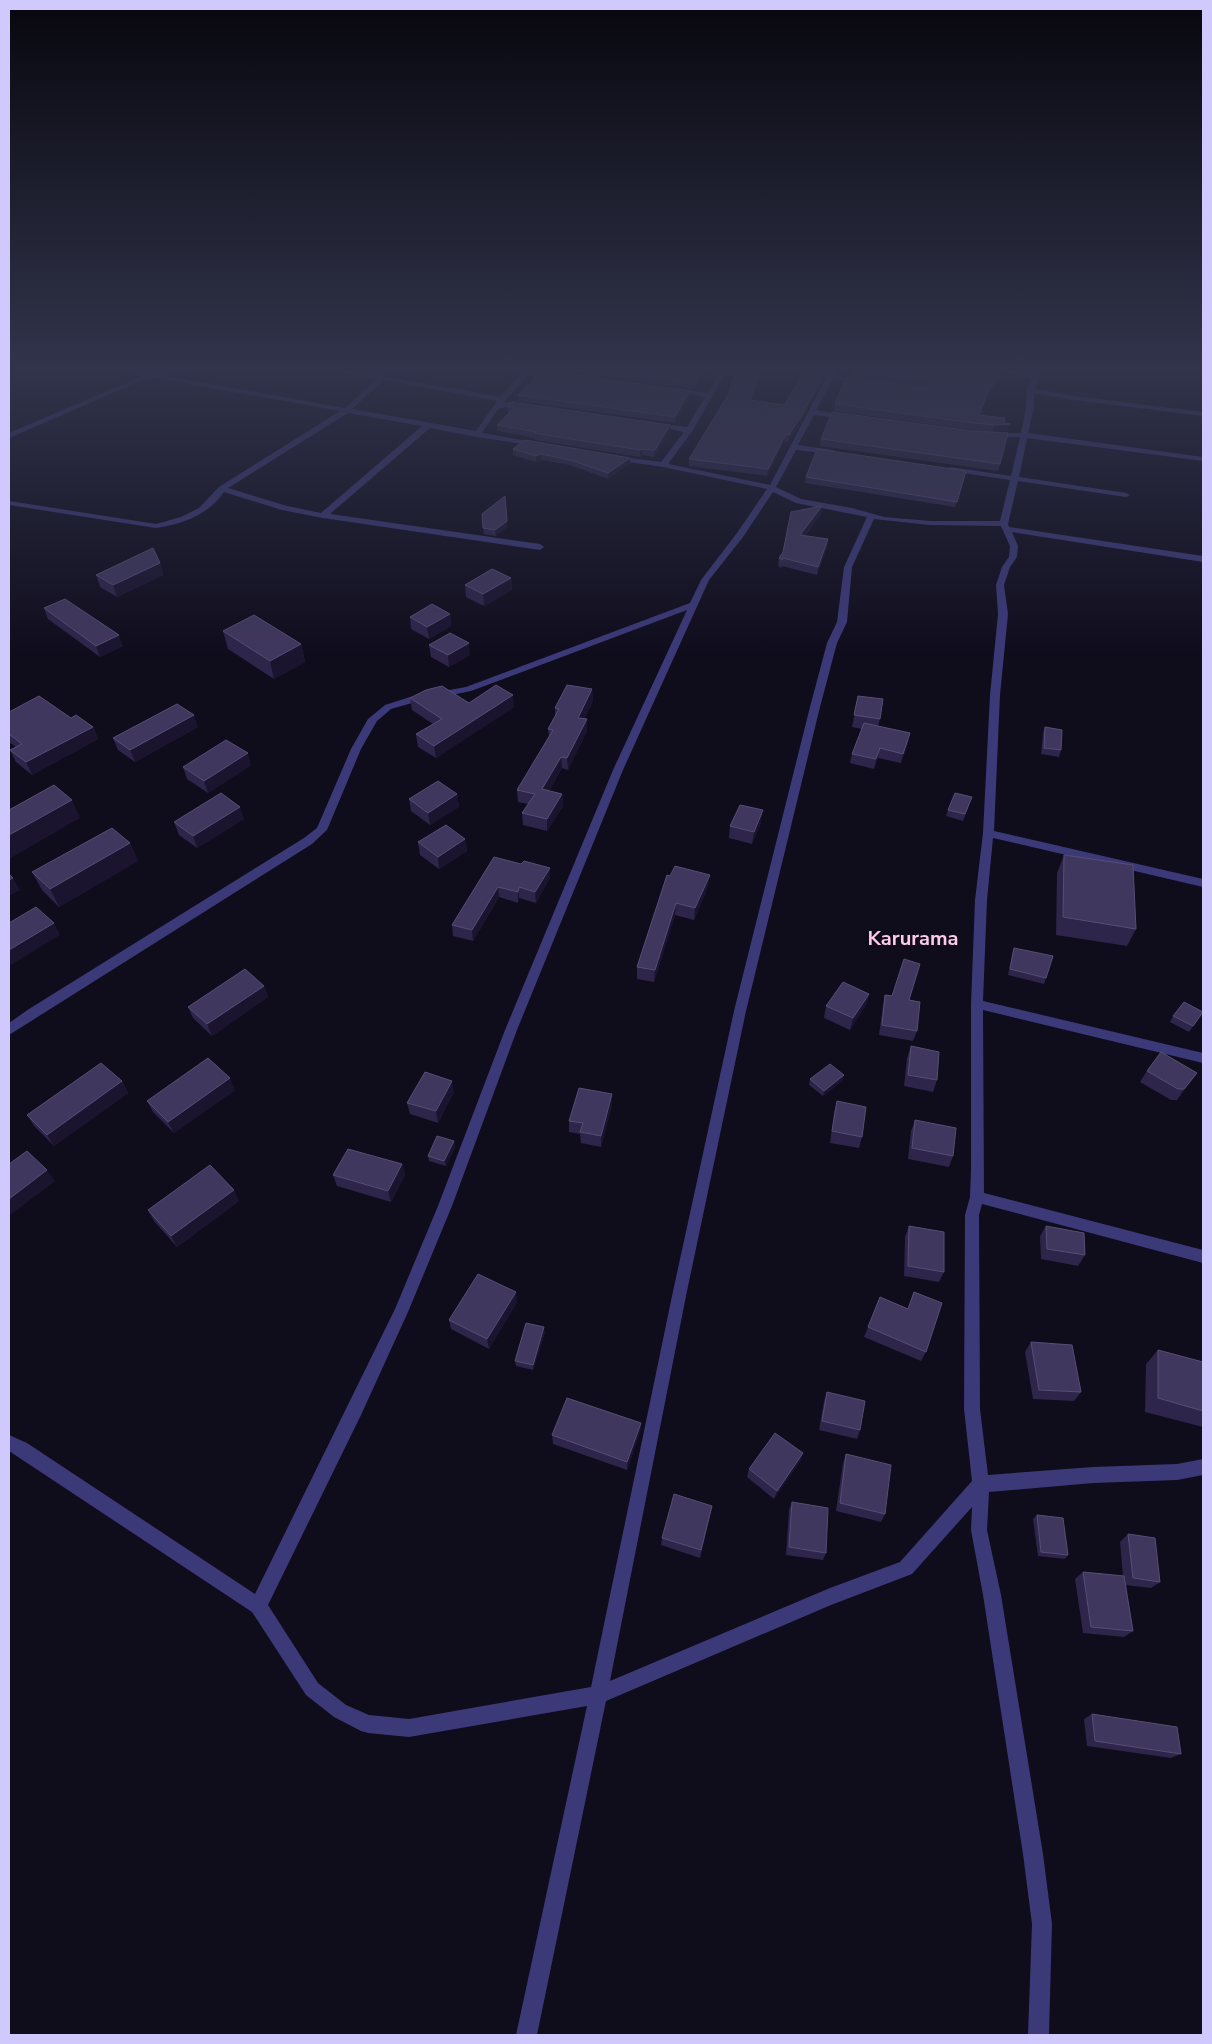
<svg xmlns="http://www.w3.org/2000/svg" width="1212" height="2044" font-family="'Nunito Sans',sans-serif">
<rect width="100%" height="100%" fill="#0f0c1c"/>
<g fill="none" stroke-linecap="round" stroke-linejoin="round">
<g fill="#3c3979" fill-rule="evenodd">
<path d="M 119,370 L 133,370 L 345,408 L 377,379 L 329,370 L 345,370 L 383,376 L 500,397 L 525,370 L 555,373 L 557,374 L 553,376 L 531,372 L 503,403 L 514,401 L 514,405 L 498,409 L 482,433 L 539,443 L 543,445 L 542,447 L 477,437 L 430,428 L 330,514 L 540,544 L 544,547 L 540,550 L 323,518 L 282,510 L 224,492 C 208,515 183,524 156,528 L 9,505 L 9,501 L 156,524 L 181,517 L 199,508 L 219,487 L 340,411 L 150,377 L 9,438 L 9,433 L 142,376 ZM 384,380 L 497,401 L 476,431 L 352,409 ZM 348,413 L 422,426 L 321,513 L 287,506 L 228,488 Z"/>
<path d="M 721,370 L 727,370 L 693,430 L 668,464 L 770,485 L 826,378 L 778,370 L 796,370 L 828,374 L 831,370 L 837,370 L 835,375 L 864,381 L 860,383 L 833,379 L 816,410 L 851,417 L 847,419 L 814,415 L 798,445 L 833,450 L 837,452 L 833,454 L 796,450 L 776,487 L 801,499 L 852,508 L 884,517 L 930,521 L 1000,521 L 1010,480 L 950,471 L 946,469 L 950,467 L 1011,476 L 1020,437 L 990,438 L 986,436 L 990,434 L 1021,433 L 1026,408 L 1027,388 L 1031,378 L 990,370 L 1006,370 L 1033,374 L 1035,370 L 1041,370 L 1035,389 L 1074,396 L 1203,412 L 1203,416 L 1074,400 L 1034,393 L 1034,408 L 1028,433 L 1203,457 L 1203,461 L 1027,438 L 1019,477 L 1126,493 L 1130,495 L 1126,497 L 1018,481 L 1008,524 L 1009,527 L 1203,556 L 1203,562 L 1012,532 L 1018,546 L 1017,557 L 1010,567 L 1004,585 L 1008,614 L 1000,695 L 994,831 L 1203,879 L 1203,887 L 993,838 L 987,900 L 983,1001 L 1203,1053 L 1203,1063 L 983,1010 L 984,1193 L 1203,1250 L 1203,1263 L 982,1204 L 979,1215 L 980,1409 L 988,1475 L 1093,1467 L 1177,1464 L 1203,1459 L 1203,1475 L 1177,1480 L 1093,1483 L 989,1492 L 987,1530 L 1001,1595 L 1043,1854 L 1052,1924 L 1049,2035 L 1028,2035 L 1032,1924 L 1023,1854 L 983,1595 L 971,1530 L 972,1507 L 912,1574 L 831,1605 L 606,1701 L 537,2035 L 516,2035 L 587,1706 L 409,1737 L 368,1733 L 361,1731 L 334,1717 L 306,1695 L 252,1612 L 9,1451 L 9,1435 L 27,1443 L 255,1594 L 395,1309 L 438,1206 L 505,1030 L 613,770 L 687,610 L 471,691 L 412,703 L 391,709 L 377,721 L 361,749 L 327,830 L 312,844 L 9,1035 L 9,1023 L 29,1009 L 304,838 L 317,828 L 351,749 L 368,719 L 385,705 L 410,697 L 466,687 L 690,603 L 701,580 L 737,533 L 767,489 L 663,467 L 615,460 L 611,458 L 615,456 L 661,462 L 684,432 L 651,425 L 655,423 L 687,427 L 705,397 L 670,390 L 674,388 L 707,393 ZM 773,492 L 796,503 L 867,517 L 844,567 L 837,622 L 827,643 L 810,707 L 734,1011 L 672,1296 L 591,1687 L 409,1719 L 369,1715 L 346,1705 L 318,1683 L 268,1605 L 361,1415 L 408,1312 L 452,1206 L 517,1030 L 623,770 L 709,580 L 743,537 ZM 874,519 L 930,525 L 1001,526 L 1010,546 L 1009,557 L 1002,567 L 996,585 L 998,614 L 990,695 L 983,833 L 975,900 L 971,1004 L 971,1170 L 970,1197 L 965,1215 L 964,1409 L 972,1481 L 900,1562 L 830,1588 L 610,1681 L 686,1296 L 746,1011 L 820,707 L 837,643 L 847,622 L 852,567 Z"/>
</g>
</g>
<g fill="#2d254a">
<polygon points="557,370 706,370 694,389"/>
<polygon points="852,370 1003,375 986,398 980,415 1004,423 1010,424 1008,430 993,432 1008,433 998,471 820,446 821,439 972,431 988,432 971,430 834,411 835,404 923,388 851,377"/>
<polygon points="761,372 751,400 784,405 824,374 823,381 801,422 788,442 785,441 767,476 689,466 689,459"/>
<polygon points="531,386 690,391 690,397 675,423 519,401 518,395"/>
<polygon points="507,407 670,425 670,432 654,457 642,455 640,457 535,440 534,438 498,431 497,425 509,413 508,413"/>
<polygon points="513,449 630,458 630,463 608,479 570,465 542,460 536,462 513,455"/>
<polygon points="965,476 955,507 805,483 806,477"/>
<polygon points="822,506 821,514 805,536 828,539 827,547 817,575 782,566 781,568 778,566 779,558"/>
<polygon points="482,514 507,527 496,536 484,534"/>
<polygon points="160,563 163,575 117,597 100,587 96,575"/>
<polygon points="511,578 512,590 484,606 466,597 465,585"/>
<polygon points="44,608 123,646 100,657 48,619"/>
<polygon points="450,614 451,626 429,639 411,629 410,617"/>
<polygon points="223,631 301,644 305,662 274,679 228,649"/>
<polygon points="429,645 470,655 449,667 431,657"/>
<polygon points="592,689 593,701 584,719 587,719 587,731 568,770 562,768 549,791 562,794 563,806 547,831 523,825 522,813 528,804 518,802 517,790 549,737 548,729 555,717 555,708"/>
<polygon points="858,696 880,719 878,726 910,733 908,743 901,763 878,758 874,769 850,763 852,754 862,729 852,727"/>
<polygon points="410,698 469,703 514,707 436,758 418,747 416,734 433,724 412,710"/>
<polygon points="9,712 71,718 93,727 98,739 32,775 16,762 10,750 16,747 9,742"/>
<polygon points="198,727 135,762 118,750 113,738"/>
<polygon points="1045,727 1061,750 1059,757 1041,754 1043,733"/>
<polygon points="251,765 208,793 187,779 183,767"/>
<polygon points="457,794 459,807 430,825 411,811 409,799"/>
<polygon points="972,797 963,821 946,816 948,810"/>
<polygon points="244,819 197,848 179,835 174,822"/>
<polygon points="761,823 752,844 729,838 730,826"/>
<polygon points="465,839 467,851 439,869 420,855 418,842"/>
<polygon points="130,843 138,861 59,907 42,890 32,872"/>
<polygon points="1064,855 1136,929 1127,946 1056,935 1057,873"/>
<polygon points="494,857 550,878 536,903 519,898 518,903 499,897 473,941 453,936 452,925"/>
<polygon points="667,875 708,887 694,920 675,915 654,982 637,979 637,967"/>
<polygon points="1014,948 1046,978 1044,984 1008,975 1012,954"/>
<polygon points="264,986 268,997 212,1036 193,1018 188,1007"/>
<polygon points="869,994 866,1005 850,1030 824,1018 826,1006"/>
<polygon points="885,995 909,1000 917,1031 913,1041 879,1035 883,1005"/>
<polygon points="1173,1016 1199,1018 1189,1032 1170,1022"/>
<polygon points="911,1046 937,1080 933,1092 904,1086 907,1058"/>
<polygon points="1147,1071 1197,1073 1189,1084 1177,1100 1171,1100 1140,1082"/>
<polygon points="844,1075 842,1081 823,1096 809,1085 810,1079"/>
<polygon points="122,1081 128,1093 54,1146 34,1126 27,1115"/>
<polygon points="235,1090 174,1133 153,1112 147,1101"/>
<polygon points="454,1092 438,1123 410,1114 407,1103"/>
<polygon points="837,1101 862,1137 859,1148 830,1143 834,1112"/>
<polygon points="612,1105 601,1147 581,1143 580,1134 569,1132 569,1121"/>
<polygon points="915,1120 953,1156 949,1167 908,1159 911,1131"/>
<polygon points="454,1141 455,1147 446,1166 429,1161 428,1156"/>
<polygon points="402,1164 405,1175 391,1202 337,1186 333,1175"/>
<polygon points="239,1201 177,1247 154,1221 148,1210"/>
<polygon points="909,1226 944,1272 939,1282 904,1276 905,1237"/>
<polygon points="1046,1226 1085,1255 1078,1266 1041,1259 1040,1236"/>
<polygon points="914,1292 926,1352 921,1361 864,1337 880,1297 908,1309"/>
<polygon points="517,1302 489,1349 451,1329 449,1320"/>
<polygon points="545,1332 533,1370 516,1366 515,1361"/>
<polygon points="1031,1342 1081,1392 1074,1401 1033,1399 1025,1352"/>
<polygon points="1158,1350 1203,1362 1203,1427 1145,1412 1146,1364"/>
<polygon points="827,1392 860,1430 857,1439 819,1430 824,1401"/>
<polygon points="641,1423 640,1432 627,1470 553,1444 552,1435"/>
<polygon points="803,1453 800,1461 774,1499 747,1477 749,1469"/>
<polygon points="846,1454 885,1514 881,1522 836,1511 843,1463"/>
<polygon points="792,1502 826,1553 823,1560 786,1555 789,1510"/>
<polygon points="712,1506 700,1558 661,1545 662,1538"/>
<polygon points="1037,1515 1068,1555 1065,1559 1038,1556 1033,1519"/>
<polygon points="1128,1534 1160,1582 1151,1588 1125,1585 1133,1631 1124,1637 1083,1633 1075,1579 1083,1572 1123,1576 1120,1542"/>
<polygon points="1092,1714 1181,1754 1171,1758 1087,1746 1084,1719"/>
</g>
<g fill="#1a142f">
<polygon points="703,370 706,370 694,389 695,384"/>
<polygon points="760,370 762,370 761,372 749,407 750,400"/>
<polygon points="1003,370 1004,370 1003,375 986,398 978,422 988,392"/>
<polygon points="824,374 823,381 801,422 788,442 789,435"/>
<polygon points="690,391 690,397 675,423 675,417"/>
<polygon points="1010,424 1008,430 992,432 994,425"/>
<polygon points="670,425 670,432 654,457 655,450"/>
<polygon points="786,434 785,441 767,476 768,469"/>
<polygon points="642,449 642,455 640,457 640,450"/>
<polygon points="541,454 542,460 536,462 536,456"/>
<polygon points="630,458 630,463 608,479 608,473"/>
<polygon points="822,506 821,514 799,543 800,535"/>
<polygon points="507,521 507,527 496,536 495,530"/>
<polygon points="828,539 827,547 817,575 818,567"/>
<polygon points="160,563 163,575 117,597 113,585"/>
<polygon points="511,578 512,590 484,606 483,594"/>
<polygon points="450,614 451,626 429,639 427,627"/>
<polygon points="119,635 123,646 100,657 96,646"/>
<polygon points="469,643 470,655 449,667 448,655"/>
<polygon points="301,644 305,662 274,679 270,661"/>
<polygon points="592,689 593,701 578,730 578,718"/>
<polygon points="513,695 514,707 436,758 434,746"/>
<polygon points="194,715 198,727 135,762 130,750"/>
<polygon points="587,719 587,731 568,770 567,758"/>
<polygon points="93,727 98,739 32,775 26,762"/>
<polygon points="910,733 908,743 901,763 903,754"/>
<polygon points="880,748 878,758 874,769 876,759"/>
<polygon points="248,753 251,765 208,793 204,781"/>
<polygon points="561,757 562,768 543,801 542,789"/>
<polygon points="457,794 459,807 430,825 428,813"/>
<polygon points="562,794 563,806 547,831 547,819"/>
<polygon points="72,800 80,818 9,859 9,835"/>
<polygon points="240,807 244,819 197,848 193,836"/>
<polygon points="763,810 761,823 752,844 754,832"/>
<polygon points="465,839 467,851 439,869 438,857"/>
<polygon points="130,843 138,861 59,907 50,889"/>
<polygon points="550,868 550,878 536,903 535,892"/>
<polygon points="710,875 708,887 694,920 695,908"/>
<polygon points="13,878 20,890 9,896 9,880"/>
<polygon points="498,887 499,897 473,941 472,930"/>
<polygon points="519,887 519,898 518,903 518,892"/>
<polygon points="676,903 675,915 654,982 655,970"/>
<polygon points="54,923 60,935 9,966 9,950"/>
<polygon points="264,986 268,997 212,1036 207,1024"/>
<polygon points="869,994 866,1005 850,1030 853,1018"/>
<polygon points="1197,1073 1189,1084 1177,1100 1184,1089"/>
<polygon points="844,1075 842,1081 823,1096 824,1091"/>
<polygon points="230,1078 235,1090 174,1133 168,1122"/>
<polygon points="122,1081 128,1093 54,1146 47,1135"/>
<polygon points="452,1081 454,1092 438,1123 436,1111"/>
<polygon points="612,1094 612,1105 601,1147 601,1136"/>
<polygon points="454,1141 455,1147 446,1166 444,1161"/>
<polygon points="402,1164 405,1175 391,1202 388,1191"/>
<polygon points="47,1170 55,1181 9,1216 9,1199"/>
<polygon points="234,1190 239,1201 177,1247 171,1236"/>
<polygon points="516,1292 517,1302 489,1349 487,1339"/>
<polygon points="544,1327 545,1332 533,1370 533,1365"/>
<polygon points="641,1423 640,1432 627,1470 627,1462"/>
<polygon points="803,1453 800,1461 774,1499 777,1491"/>
</g>
<g fill="#3f375d" stroke="#564e76">
<polygon points="537,370 542,370 690,391 675,417 518,395 527,386 531,386"/>
<polygon points="596,370 703,370 695,384"/>
<polygon points="737,370 760,370 750,400 784,405 804,372 824,374 802,415 789,435 786,434 768,469 689,459 728,395"/>
<polygon points="852,370 1003,370 988,392 979,415 1005,418 1004,423 1010,424 994,425 973,423 835,404 846,377 923,388 929,384 924,380"/>
<polygon points="512,402 670,425 655,450 642,449 640,450 534,433 536,432 497,425 514,408 507,407"/>
<polygon points="832,412 972,431 1008,433 1000,464 821,439"/>
<polygon points="525,440 630,458 608,473 570,460 541,454 536,456 513,449"/>
<polygon points="817,449 966,471 957,502 806,477"/>
<polygon points="505,496 507,521 495,530 483,528 482,514"/>
<polygon points="822,506 800,535 828,539 818,567 783,558 782,560 779,558 783,552 791,512"/>
<polygon points="153,548 160,563 113,585 96,575"/>
<polygon points="492,569 511,578 483,594 465,585"/>
<polygon points="65,599 119,635 96,646 44,608"/>
<polygon points="432,604 450,614 427,627 410,617"/>
<polygon points="254,615 301,644 270,661 223,631"/>
<polygon points="450,633 469,643 448,655 429,645"/>
<polygon points="496,685 513,695 434,746 416,734 442,719 410,698 426,690 442,686 469,703"/>
<polygon points="567,685 592,689 578,718 587,719 567,758 561,757 542,789 562,794 547,819 522,813 535,794 517,790 553,730 548,729 559,709 555,708"/>
<polygon points="39,696 71,718 76,715 93,727 26,762 10,750 22,744 9,734 9,712"/>
<polygon points="858,696 883,699 880,719 854,715"/>
<polygon points="177,704 194,715 130,750 113,738"/>
<polygon points="864,723 910,733 903,754 880,748 876,759 852,754"/>
<polygon points="1045,727 1062,730 1061,750 1044,748"/>
<polygon points="226,740 248,753 204,781 183,767"/>
<polygon points="438,781 457,794 428,813 409,799"/>
<polygon points="54,785 72,800 9,835 9,810"/>
<polygon points="221,793 240,807 193,836 174,822"/>
<polygon points="955,793 972,797 965,814 948,810"/>
<polygon points="740,805 763,810 754,832 730,826"/>
<polygon points="446,825 465,839 438,857 418,842"/>
<polygon points="112,828 130,843 50,889 32,872"/>
<polygon points="1064,855 1133,865 1136,929 1063,917"/>
<polygon points="494,857 521,864 524,861 550,868 535,892 519,887 518,892 498,887 472,930 452,925"/>
<polygon points="675,866 710,875 695,908 676,903 655,970 637,967 667,875 670,876"/>
<polygon points="9,874 13,878 9,880"/>
<polygon points="36,907 54,923 9,950 9,923"/>
<polygon points="1014,948 1053,956 1046,978 1010,969"/>
<polygon points="904,959 920,964 909,1000 920,1002 917,1031 882,1025 885,995 892,996"/>
<polygon points="245,969 264,986 207,1024 188,1007"/>
<polygon points="843,982 869,994 853,1018 826,1006"/>
<polygon points="1184,1002 1203,1012 1193,1026 1173,1016"/>
<polygon points="911,1046 939,1052 937,1080 908,1075"/>
<polygon points="1161,1052 1197,1073 1184,1089 1178,1089 1147,1071"/>
<polygon points="208,1058 230,1078 168,1122 147,1101"/>
<polygon points="101,1063 122,1081 47,1135 27,1115"/>
<polygon points="830,1064 844,1075 824,1091 810,1079"/>
<polygon points="425,1072 452,1081 436,1111 407,1103"/>
<polygon points="579,1088 612,1094 601,1136 580,1132 583,1123 569,1121"/>
<polygon points="837,1101 866,1107 862,1137 832,1131"/>
<polygon points="915,1120 956,1128 953,1156 912,1148"/>
<polygon points="437,1136 454,1141 444,1161 428,1156"/>
<polygon points="348,1149 402,1164 388,1191 333,1175"/>
<polygon points="27,1151 47,1170 9,1199 9,1164"/>
<polygon points="210,1165 234,1190 171,1236 148,1210"/>
<polygon points="909,1226 944,1232 944,1272 908,1266"/>
<polygon points="1046,1226 1084,1233 1085,1255 1047,1249"/>
<polygon points="478,1274 516,1292 487,1339 449,1320"/>
<polygon points="914,1292 942,1303 926,1352 868,1327 880,1297 908,1309"/>
<polygon points="526,1323 544,1327 533,1365 515,1361"/>
<polygon points="1031,1342 1072,1345 1081,1392 1039,1390"/>
<polygon points="1158,1350 1203,1362 1203,1411 1158,1398"/>
<polygon points="827,1392 865,1401 860,1430 822,1421"/>
<polygon points="567,1398 641,1423 627,1462 552,1435"/>
<polygon points="775,1433 803,1453 777,1491 749,1469"/>
<polygon points="846,1454 891,1465 885,1514 840,1503"/>
<polygon points="674,1494 712,1506 701,1550 662,1538"/>
<polygon points="792,1502 828,1508 826,1553 789,1547"/>
<polygon points="1037,1515 1063,1518 1068,1555 1041,1552"/>
<polygon points="1128,1534 1155,1538 1160,1582 1133,1578"/>
<polygon points="1083,1572 1124,1576 1133,1631 1091,1627"/>
<polygon points="1092,1714 1177,1727 1181,1754 1095,1741"/>
</g>
<linearGradient id="sky" x2="0" y2="1"><stop stop-color="#08070f"/><stop offset="0.56" stop-color="#31344b"/><stop offset="1" stop-color="#31344b" stop-opacity="0"/></linearGradient>
<rect width="1212" height="656" fill="url(#sky)"/>
<g text-anchor="middle" stroke-width="5" stroke-linejoin="round" paint-order="stroke">
<g font-size="20" font-weight="bold" fill="#fdcbea" stroke="#0f0c1c">
<text x="913" y="945">Karurama</text>
</g>
</g>
<rect width="1212" height="2044" fill="none" stroke="#d0c9fd" stroke-width="20"/>
</svg>
